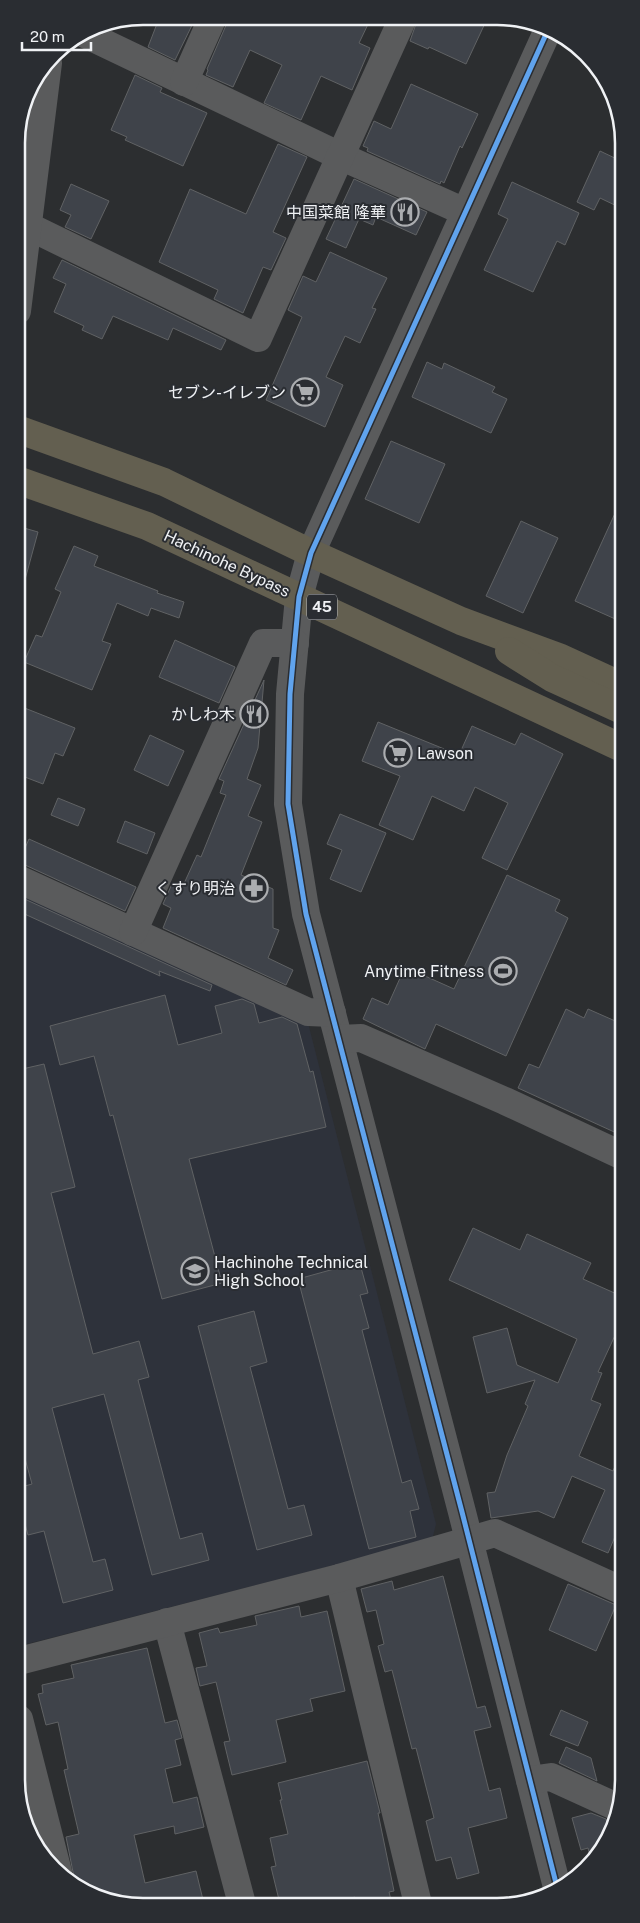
<svg xmlns="http://www.w3.org/2000/svg" width="640" height="1923" font-family="'Public Sans','Noto Sans JP',sans-serif">
<rect width="100%" height="100%" fill="#2c2e30"/>
<polygon fill="#2e323b" points="18,887 307,1019 436,1524 432,1540 19,1646"/>
<g fill="#3f434a" stroke="#606264">
<polygon points="160,16 196,17 175,60 148,47"/>
<polygon points="228,17 371,18 359,43 370,48 352,90 321,76 301,120 264,103 282,65 250,50 233,87 206,75 208,70 207,69 227,23"/>
<polygon points="418,18 463,18 487,19 466,64 429,47 428,49 410,41"/>
<polygon points="135,75 162,88 160,92 207,113 183,166 125,140 127,137 111,130"/>
<polygon points="411,84 478,114 462,148 460,146 444,183 441,181 440,184 367,151 368,148 363,146 374,121 391,129"/>
<polygon points="278,144 307,157 273,232 286,238 271,270 263,267 243,313 214,299 218,290 159,262 190,189 246,214"/>
<polygon points="600,151 621,161 621,208 600,198 594,210 577,202"/>
<polygon points="354,179 427,212 416,235 376,217 373,225 359,219 346,248 326,239"/>
<polygon points="512,182 579,213 565,245 557,241 533,292 484,270 508,219 498,214"/>
<polygon points="71,184 109,201 91,239 65,227 71,215 60,210"/>
<polygon points="330,252 387,278 372,308 376,309 360,343 345,336 326,377 343,385 325,427 266,400 302,317 288,310 303,276 316,282"/>
<polygon points="62,260 226,340 221,350 173,328 168,340 113,316 102,339 82,330 84,326 54,312 66,284 53,278"/>
<polygon points="427,362 442,369 444,363 495,387 492,392 507,399 491,433 412,397"/>
<polygon points="391,441 445,464 419,523 365,499"/>
<polygon points="622,498 622,622 575,601"/>
<polygon points="521,521 558,538 523,613 486,596"/>
<polygon points="17,526 38,532 23,587 17,586"/>
<polygon points="74,546 98,556 94,566 158,591 157,593 184,602 179,618 151,608 148,616 117,603 102,641 111,644 92,690 24,662 36,635 42,637 61,592 55,589"/>
<polygon points="175,640 235,667 219,703 159,677"/>
<polygon points="264,680 258,748 247,779 261,785 248,816 262,822 241,875 273,889 273,928 279,930 268,958 293,970 286,985 163,928 171,908 163,904 172,884 182,888 197,855 201,857 226,795 220,793 224,781 219,779"/>
<polygon points="17,705 75,728 63,756 55,753 43,784 17,774"/>
<polygon points="378,722 459,755 472,726 515,745 521,733 563,754 507,870 482,858 508,803 475,787 464,811 432,796 413,840 379,825 400,776 362,761"/>
<polygon points="150,735 184,751 168,786 134,770"/>
<polygon points="58,798 85,809 78,826 51,815"/>
<polygon points="340,814 386,833 361,892 330,879 342,850 327,844"/>
<polygon points="125,821 155,833 147,854 117,842"/>
<polygon points="29,839 136,887 125,911 25,865 18,864"/>
<polygon points="507,875 560,900 555,911 568,918 506,1056 436,1024 425,1049 363,1019 372,998 388,1005 405,967 454,989"/>
<polygon points="18,896 212,985 210,991 159,971 160,976 18,911"/>
<polygon points="165,995 178,1045 222,1033 215,1006 242,999 254,1004 259,1023 282,1017 297,1024 310,1072 313,1071 326,1127 189,1159 222,1283 162,1299 113,1115 110,1116 94,1056 60,1065 50,1026"/>
<polygon points="566,1009 584,1018 588,1009 622,1024 623,1136 518,1088 529,1064 539,1068"/>
<polygon points="44,1064 75,1187 51,1193 93,1354 139,1341 149,1377 138,1380 180,1539 202,1533 209,1560 152,1575 104,1394 52,1408 93,1562 105,1559 113,1590 63,1603 44,1531 28,1535 18,1498 18,1488 32,1484 18,1433 18,1070"/>
<polygon points="473,1228 520,1250 527,1234 591,1263 583,1279 619,1295 616,1301 623,1304 623,1331 618,1329 598,1372 602,1373 591,1400 601,1404 579,1456 613,1471 623,1447 623,1518 608,1553 582,1542 605,1490 572,1476 554,1518 538,1511 491,1518 487,1493 495,1492 507,1455 528,1406 525,1404 535,1380 487,1393 473,1337 507,1328 517,1365 558,1383 577,1339 449,1280"/>
<polygon points="360,1264 368,1293 360,1295 369,1328 362,1330 402,1483 411,1480 419,1509 410,1511 416,1537 369,1549 298,1279 345,1266 345,1268"/>
<polygon points="254,1311 267,1362 250,1367 288,1509 304,1505 312,1535 257,1550 198,1326"/>
<polygon points="443,1576 477,1708 485,1706 491,1727 474,1731 489,1791 500,1788 507,1818 468,1828 479,1873 457,1879 451,1857 436,1861 426,1821 434,1818 416,1748 412,1749 392,1670 385,1672 378,1646 384,1644 376,1610 367,1612 361,1589 392,1581 394,1590"/>
<polygon points="568,1584 616,1605 596,1651 549,1630"/>
<polygon points="299,1606 301,1617 327,1611 345,1691 310,1699 313,1711 276,1720 286,1762 232,1775 224,1742 230,1741 216,1682 200,1686 196,1668 207,1666 199,1633 218,1628 220,1633 257,1625 255,1616"/>
<polygon points="147,1648 165,1723 177,1720 182,1738 175,1740 181,1765 165,1769 173,1803 197,1797 204,1827 175,1834 174,1826 134,1835 145,1883 196,1871 204,1904 119,1904 75,1881 73,1872 66,1837 79,1834 64,1770 68,1769 58,1722 46,1725 38,1694 43,1693 42,1685 74,1678 71,1665"/>
<polygon points="561,1710 588,1722 578,1746 550,1735"/>
<polygon points="566,1747 591,1758 597,1781 559,1763"/>
<polygon points="367,1761 380,1813 378,1813 394,1891 389,1892 392,1904 356,1904 355,1897 325,1904 280,1904 271,1867 276,1866 270,1838 288,1834 280,1800 282,1800 278,1783"/>
<polygon points="591,1813 606,1819 610,1835 592,1864 588,1848 581,1850 572,1818"/>
</g>
<g fill="none" stroke-linecap="round" stroke-linejoin="round">
<g stroke="#5a5b5c" stroke-width="28">
<polyline points="547,32 311,553 299,597 290,694 288,804 306,914 462,1512 558,1891"/>
<polyline points="83,33 340,156 465,212"/>
<polyline points="184,82 213,17"/>
<polyline points="28,226 258,338 403,18"/>
<polyline points="17,311 48,63"/>
<polyline points="18,879 308,1012 332,1013"/>
<polyline points="133,932 263,643 295,643"/>
<polyline points="340,1039 361,1038 505,1101 623,1156"/>
<polyline points="339,1578 418,1904"/>
<polyline points="167,1622 242,1904"/>
<polyline points="19,1661 339,1578 495,1533 623,1591"/>
<polyline points="19,1719 58,1872"/>
<polyline points="530,1780 551,1777 619,1808"/>
</g>
<g stroke="#635f50" stroke-width="28">
<polyline points="17,429 164,482 311,553 461,621 561,658 622,686"/>
<polyline points="17,480 147,526 622,748"/>
<polyline points="509,651 552,678 622,710"/>
</g>
<g stroke="#2a2d32" stroke-width="8">
<polyline id="cycleway" points="547,32 311,553 299,597 290,694 288,804 306,914 462,1512 558,1891"/>
</g>
<use href="#cycleway" stroke="#60a3ed" stroke-width="5"/>
</g>
<defs>
<g id="restaurant-ring" transform="scale(1.4375)"><circle r="9.5" fill="#2a2d32" stroke="#abadb0" stroke-width="1.5"/><path d="M-5-6h1v4h1v-4h1v4h1v-4h1v5L-1.5 .5V6h-2V.5L-5-1ZM5-6V6H3V1.5H1.5Q1.5-4 5-6Z" fill="#abadb0"/></g>
<g id="supermarket-ring" transform="scale(1.4375)"><circle r="9.5" fill="#2a2d32" stroke="#abadb0" stroke-width="1.5"/><path d="M-6-5.5h2.5l.6 2H6L4.5 2H-2.5L-4.4-4H-6ZM-1.5 3.2a1.3 1.3 0 1 0 .1 0ZM3 3.2a1.3 1.3 0 1 0 .1 0Z" fill="#abadb0"/></g>
<g id="pharmacy-ring" transform="scale(1.4375)"><circle r="9.5" fill="#2a2d32" stroke="#abadb0" stroke-width="1.5"/><path d="M-2-6h4v4h4v4h-4v4h-4v-4h-4v-4h4Z" fill="#abadb0"/></g>
<g id="stadium-ring" transform="scale(1.4375)"><circle r="9.5" fill="#2a2d32" stroke="#abadb0" stroke-width="1.5"/><path d="M0-5a6.5 5 0 1 0 0 10a6.5 5 0 1 0 0-10ZM-3.5-1.8h7v3.6h-7Z" fill="#abadb0"/></g>
<g id="school-ring" transform="scale(1.4375)"><circle r="9.5" fill="#2a2d32" stroke="#abadb0" stroke-width="1.5"/><path d="M0-5L7-2L0 1L-7-2ZM-4 1L0 2.5L4 1V4Q0 6-4 4Z" fill="#abadb0"/></g>
</defs>
<g fill-rule="evenodd">
<use href="#restaurant-ring" x="405" y="212"/>
<use href="#supermarket-ring" x="305" y="392"/>
<use href="#restaurant-ring" x="254" y="714"/>
<use href="#supermarket-ring" x="398" y="753"/>
<use href="#pharmacy-ring" x="254" y="888"/>
<use href="#stadium-ring" x="503" y="971"/>
<use href="#school-ring" x="195" y="1271"/>
</g>
<g text-anchor="middle" stroke-width="4" stroke-linejoin="round" paint-order="stroke">
<rect fill="#2a2d32" stroke="#b5b7ba" stroke-width="1" x="307" y="594.5" width="30" height="25" rx="4"/>
<g font-size="15" font-weight="bold" fill="#f0f2f5">
<text x="322" y="612">45</text>
</g>
<g font-size="16" fill="#f0f2f5" stroke="#2a2d32" text-anchor="end">
<text x="386" y="218">中国菜館 隆華</text>
<text x="286" y="398">セブン-イレブン</text>
<text x="235" y="720">かしわ木</text>
<text x="417" y="759" text-anchor="start">Lawson</text>
<text x="235" y="894">くすり明治</text>
<text x="484" y="977">Anytime Fitness</text>
<text x="214" y="1268" text-anchor="start">Hachinohe Technical<tspan x="214" dy="18">High School</tspan></text>
</g>
<g font-size="16" fill="#f0f2f5" stroke="#2a2d32">
<text transform="translate(227 563) rotate(25)" y="6">Hachinohe Bypass</text>
</g>
</g>
<path d="M0 0H640V1923H0ZM143 25H497A118 118 0 0 1 615 143V1780A118 118 0 0 1 497 1898H143A118 118 0 0 1 25 1780V143A118 118 0 0 1 143 25Z" fill="#2a2d32" fill-rule="evenodd"/>
<path fill="none" stroke="#f0f2f5" stroke-width="2.5" d="M143 25H497A118 118 0 0 1 615 143V1780A118 118 0 0 1 497 1898H143A118 118 0 0 1 25 1780V143A118 118 0 0 1 143 25Z"/>
<path d="M22 42v8h69v-8" fill="none" stroke="#f0f2f5" stroke-width="2.5"/>
<text x="30" y="42" font-size="15" fill="#f0f2f5" stroke="#2a2d32" stroke-width="4" paint-order="stroke">20 m</text>
</svg>
